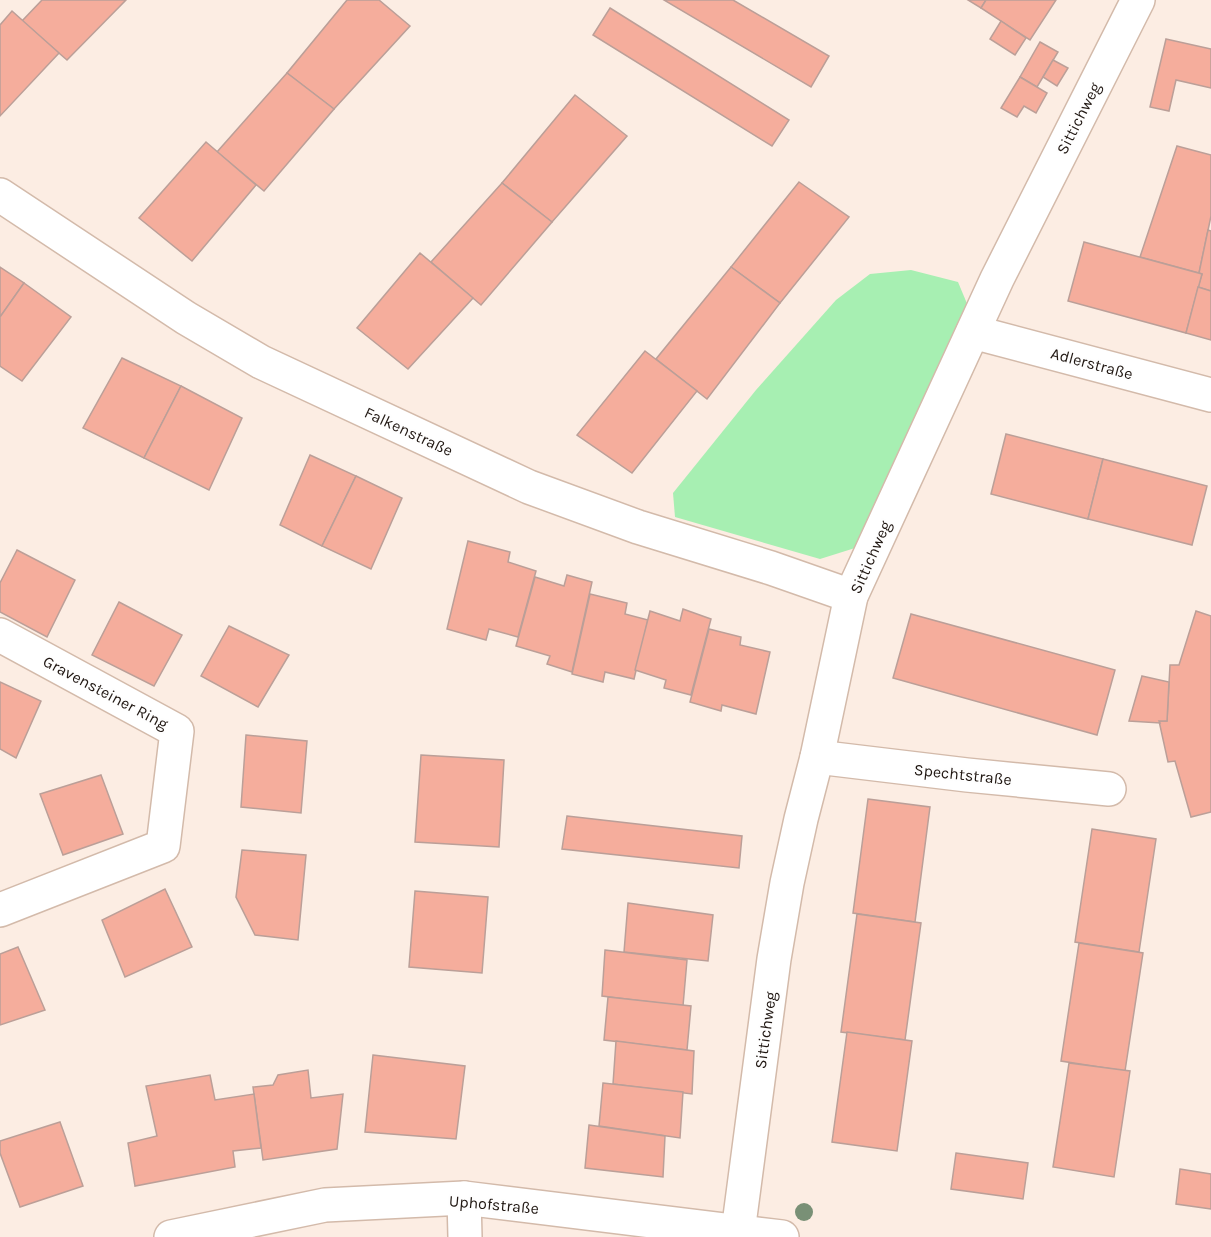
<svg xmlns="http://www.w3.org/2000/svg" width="1211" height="1237" font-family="Karla,sans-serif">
<rect width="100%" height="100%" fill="#fcede3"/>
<polygon fill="#a7efb2" points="911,270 958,282 968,306 855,548 820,559 675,517 673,493 756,390 836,300 870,274"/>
<g fill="#f5ad9c" stroke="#bb9f98" stroke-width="1.5">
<polygon points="42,0 126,0 67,60 22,21"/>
<polygon points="347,0 379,0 410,26 334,109 287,73"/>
<polygon points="664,0 733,0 829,56 811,87"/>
<polygon points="968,0 986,0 981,8"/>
<polygon points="986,0 1056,0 1030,40 981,8"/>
<polygon points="610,8 789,120 772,146 593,35"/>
<polygon points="12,11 59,53 0,116 0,25"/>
<polygon points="1001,21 1026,38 1015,55 990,39"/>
<polygon points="1166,39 1211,49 1211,88 1176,80 1169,111 1150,107"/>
<polygon points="1040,42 1058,52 1037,87 1020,77"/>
<polygon points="1053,60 1068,68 1057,86 1043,77"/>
<polygon points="287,73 334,109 264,191 217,152"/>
<polygon points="1020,77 1047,93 1036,113 1024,106 1017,117 1001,108"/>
<polygon points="575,95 627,136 552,222 502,183"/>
<polygon points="206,142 256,185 192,261 139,218"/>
<polygon points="1177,146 1211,155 1211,216 1199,273 1140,257"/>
<polygon points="799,182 849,217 780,303 731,267"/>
<polygon points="502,183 552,222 481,305 431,262"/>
<polygon points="1208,230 1211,231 1211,291 1198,287 1202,274 1199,273"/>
<polygon points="1084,242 1202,274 1186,333 1068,301"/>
<polygon points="420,253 473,298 408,369 357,328"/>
<polygon points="0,267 24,283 0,317"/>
<polygon points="731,267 780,303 707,399 656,359"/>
<polygon points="24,283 71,317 22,381 0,366 0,317"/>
<polygon points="1198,287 1211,291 1211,340 1186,333"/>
<polygon points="645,351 697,391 632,473 577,435"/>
<polygon points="122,358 181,386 144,458 83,428"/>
<polygon points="181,386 242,418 209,490 144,458"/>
<polygon points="1006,434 1103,459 1088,519 991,494"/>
<polygon points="310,455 356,476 322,546 280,525"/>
<polygon points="1103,459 1207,486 1192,545 1088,519"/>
<polygon points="356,476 402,498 371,569 322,546"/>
<polygon points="468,541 510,552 508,562 536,571 518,637 489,629 486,640 447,629"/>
<polygon points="17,550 75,580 47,637 0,612 0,583"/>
<polygon points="567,575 592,582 572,672 547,664 550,656 516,646 535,577 564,586"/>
<polygon points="590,594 627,603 625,614 648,620 634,679 605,672 603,682 572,674"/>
<polygon points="119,602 182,635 154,686 92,655"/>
<polygon points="683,609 711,619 691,695 664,688 666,680 635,670 650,611 680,621"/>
<polygon points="1196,611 1211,616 1211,812 1191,817 1175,761 1168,762 1159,721 1167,721 1170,665 1179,665"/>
<polygon points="911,614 1115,670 1097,735 893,678"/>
<polygon points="229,626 289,655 258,707 201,676"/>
<polygon points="709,629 741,637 740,645 770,652 756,714 722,705 721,711 690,702"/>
<polygon points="1142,676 1169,682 1167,721 1159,721 1160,723 1129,721"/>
<polygon points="0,682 41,701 16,758 0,749"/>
<polygon points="246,735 307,741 301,813 241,807"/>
<polygon points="421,755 504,760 499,847 415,842"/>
<polygon points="101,775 123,834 63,855 40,794"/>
<polygon points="868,799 930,807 915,922 853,913"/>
<polygon points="567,816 742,836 739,868 562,849"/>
<polygon points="1092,829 1156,839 1139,952 1075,942"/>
<polygon points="242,850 306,855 298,940 255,935 236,897"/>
<polygon points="165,889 192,947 125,977 102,920"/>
<polygon points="415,891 488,897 482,973 409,967"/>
<polygon points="628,903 713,915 708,961 624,952"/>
<polygon points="857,914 921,923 905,1040 841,1032"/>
<polygon points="1079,943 1143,953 1125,1071 1061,1061"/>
<polygon points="18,947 45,1010 0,1025 0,954"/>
<polygon points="605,950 687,960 683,1006 602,996"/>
<polygon points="608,997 691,1006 687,1050 604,1040"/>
<polygon points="847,1032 912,1041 897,1151 832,1142"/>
<polygon points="616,1041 694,1051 692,1094 613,1084"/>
<polygon points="373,1055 465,1066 456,1139 365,1132"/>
<polygon points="1069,1063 1130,1071 1114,1177 1053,1167"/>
<polygon points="308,1070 311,1098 343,1094 337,1149 263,1160 253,1087 273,1085 278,1075"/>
<polygon points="210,1075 215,1100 254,1094 261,1148 233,1151 235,1167 135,1186 128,1143 157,1136 146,1086"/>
<polygon points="603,1083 683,1092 680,1138 599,1126"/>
<polygon points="60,1122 83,1186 20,1207 0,1153 0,1141"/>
<polygon points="589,1125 665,1136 663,1177 585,1168"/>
<polygon points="956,1153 1028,1163 1023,1199 951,1189"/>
<polygon points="1180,1169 1211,1174 1211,1209 1176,1204"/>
</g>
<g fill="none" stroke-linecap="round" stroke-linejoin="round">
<g stroke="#d3baaa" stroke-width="36">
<g id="minor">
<polyline points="0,195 186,318 261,362 529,487 638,527 771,568 851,596"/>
<polyline points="973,332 1211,395"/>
<polyline points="0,635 177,731 163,846 0,910"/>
<polyline points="817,757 967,775 1109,789"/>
<polyline points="464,1198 465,1237"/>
<polyline points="738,1232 774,959 787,883 801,819 817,757 851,596 997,279 1138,0"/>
<polyline points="171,1237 325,1205 464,1198 782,1237"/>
</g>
</g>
<use href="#minor" stroke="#fff" stroke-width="33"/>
</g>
<circle fill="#799076" cx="804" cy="1212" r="9"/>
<g text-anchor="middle" stroke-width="4.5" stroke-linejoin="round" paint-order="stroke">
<g font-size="16" fill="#201712" stroke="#fefefe">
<text transform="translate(1078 118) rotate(-63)" y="6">Sittichweg</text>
<text transform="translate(1092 363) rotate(15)" y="6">Adlerstraße</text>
<text transform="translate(409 431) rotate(25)" y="6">Falkenstraße</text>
<text transform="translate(870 557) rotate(-66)" y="6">Sittichweg</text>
<text transform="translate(106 692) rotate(28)" y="6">Gravensteiner Ring</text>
<text transform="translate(963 774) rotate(6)" y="6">Spechtstraße</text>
<text transform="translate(765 1030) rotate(-82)" y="6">Sittichweg</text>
<text transform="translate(494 1204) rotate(5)" y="6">Uphofstraße</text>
</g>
</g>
</svg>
